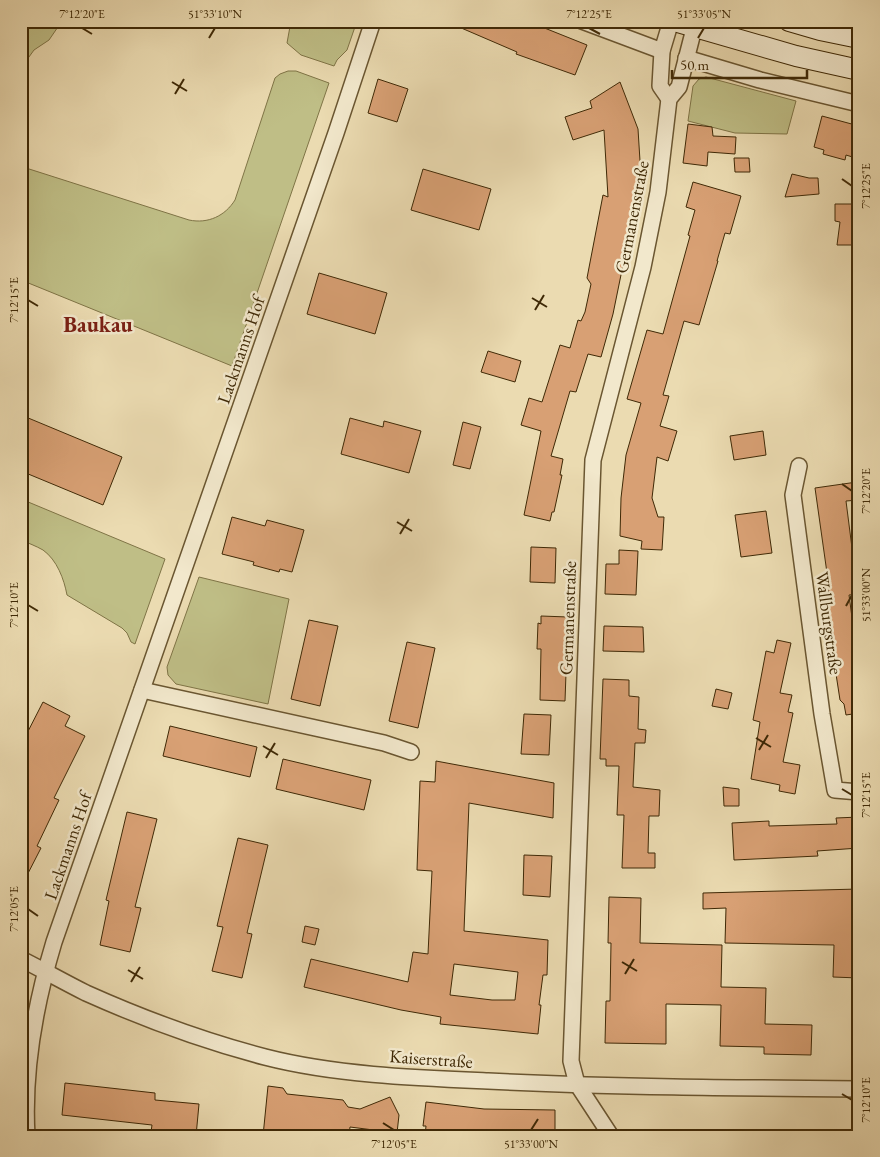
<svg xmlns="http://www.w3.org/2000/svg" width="880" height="1157" font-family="'EB Garamond',serif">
<rect width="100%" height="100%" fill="#ebdbb1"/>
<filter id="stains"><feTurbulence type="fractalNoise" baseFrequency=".004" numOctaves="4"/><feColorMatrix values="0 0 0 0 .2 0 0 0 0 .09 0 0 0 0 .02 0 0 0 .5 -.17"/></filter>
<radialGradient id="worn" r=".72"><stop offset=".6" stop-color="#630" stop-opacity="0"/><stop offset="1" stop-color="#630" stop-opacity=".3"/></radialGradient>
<g fill="#bfbe86" stroke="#7f7446">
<polygon points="21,21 62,21 49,40 34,50 21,68"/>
<polygon points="291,21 357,21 347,50 337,60 334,66 301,55 287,43"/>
<path d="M 288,71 L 296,71 L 329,83 L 232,366 L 21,280 L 21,159 L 26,168 L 189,220 C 208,224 225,216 235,200 L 275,78 L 280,74 Z"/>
<polygon points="706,77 796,101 787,134 735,133 688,121 693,86 699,79"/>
<path d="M 21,499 L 165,559 L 135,644 L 131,642 L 127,633 L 122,628 L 67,595 C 64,579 57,560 43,550 C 36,546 28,543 21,540 Z"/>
<polygon points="199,577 289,599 268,704 176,684 168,675 167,667"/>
</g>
<g fill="#d8a074" stroke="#3f2906" fill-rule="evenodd">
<polygon points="445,21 527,21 587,45 575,75 516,54 517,52"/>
<polygon points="378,79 408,89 397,122 368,113"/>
<polygon points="620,82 638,129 641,177 613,314 601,357 588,354 576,392 570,391 551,456 563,459 560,475 562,475 554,512 552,512 550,521 524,515 541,431 521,425 529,398 542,402 560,345 570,348 578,320 581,321 585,312 591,284 587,278 603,195 608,197 604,130 573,140 565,117 592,108 590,101"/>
<polygon points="822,116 859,126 859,159 846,155 845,160 823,154 824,150 814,147"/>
<polygon points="688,124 712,127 713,136 736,137 735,154 708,152 707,166 683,163"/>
<polygon points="734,158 749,158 750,172 735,172"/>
<polygon points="423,169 491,189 479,230 411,210"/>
<polygon points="792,174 809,178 818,178 819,194 785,197"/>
<polygon points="693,182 741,196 730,234 725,233 717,261 718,261 699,325 684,321 663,395 669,396 660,426 677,431 668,461 657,457 652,498 658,517 664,517 662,550 641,549 642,541 620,536 621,498 626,455 641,403 627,399 647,330 663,334 690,236 688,235 695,210 686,207"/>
<polygon points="835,204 859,204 859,245 837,245 840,222 835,221"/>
<polygon points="319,273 387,293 375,334 307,314"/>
<polygon points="488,351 521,361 515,382 481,372"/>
<polygon points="21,415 122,457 103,505 21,471"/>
<polygon points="350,418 383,427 384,421 421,431 409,473 341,454"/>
<polygon points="463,422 481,427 470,469 453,465"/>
<polygon points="763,431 766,455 734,460 730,436"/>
<polygon points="857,482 859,500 846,501 852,548 859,547 859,594 849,595 855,640 859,639 859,713 846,715 844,704 840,700 834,661 825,596 829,596 827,573 815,488"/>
<polygon points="766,511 772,553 741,557 735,515"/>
<polygon points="232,517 265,526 267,520 304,530 292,572 280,569 279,572 253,565 254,562 222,554"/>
<polygon points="531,547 556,548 555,583 530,582"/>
<polygon points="619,550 638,551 636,595 605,594 606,564 619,564"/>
<polygon points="541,616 568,617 565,701 540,700 541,649 537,649 538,623 541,624"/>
<polygon points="309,620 338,626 320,706 291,699"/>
<polygon points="604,626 643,627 644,652 603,651"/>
<polygon points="777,640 791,643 780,693 792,695 788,712 793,713 783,762 800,765 795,794 779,791 780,785 751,779 760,722 753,720 766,651 774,653"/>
<polygon points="407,642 435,648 418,728 389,721"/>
<polygon points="603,679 629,680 629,696 639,697 638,729 646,730 645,743 635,743 633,787 660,790 659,816 649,816 648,853 655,853 655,868 622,868 624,815 617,815 619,766 606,766 606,759 600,759"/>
<polygon points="716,689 732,693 728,709 712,706"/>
<polygon points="43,702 70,716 65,726 85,736 54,798 59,800 37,846 41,848 21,887 21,745"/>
<polygon points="524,714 551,715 549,755 521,754"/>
<polygon points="170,726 257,747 250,777 163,756"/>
<polygon points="283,759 371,780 364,810 276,789"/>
<path d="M 436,761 L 554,783 L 553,818 L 469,803 L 464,931 L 548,940 L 547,975 L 543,975 L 539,1005 L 541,1005 L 538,1034 L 440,1024 L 441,1017 L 401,1010 L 304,987 L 311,959 L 408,982 L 413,952 L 428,954 L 432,871 L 417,870 L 420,781 L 435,782 ZM 454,964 L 518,972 L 515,1000 L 492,1000 L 450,995 Z"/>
<polygon points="723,787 739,789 739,806 724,806"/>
<polygon points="127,812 157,819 135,907 141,908 130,952 100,945 109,901 106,900"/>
<polygon points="859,817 859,848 817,851 818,856 734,860 732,823 769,821 769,826 837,824 836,818"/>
<polygon points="238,838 268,845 247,933 252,934 242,978 212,971 223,927 217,926"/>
<polygon points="524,855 552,856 550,897 523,895"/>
<polygon points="859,889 859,978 833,977 834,945 725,943 726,908 703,909 703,893"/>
<polygon points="609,897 641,898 640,943 722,945 721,987 766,988 765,1024 812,1025 811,1055 764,1054 764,1047 720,1046 721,1005 666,1004 666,1044 605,1043 606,1001 610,1001 611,943 608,943"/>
<polygon points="305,926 319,929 315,945 302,942"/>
<polygon points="65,1083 155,1093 155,1100 199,1104 196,1136 151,1132 152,1125 62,1115"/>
<polygon points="268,1086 283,1088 287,1094 343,1100 348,1107 360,1109 390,1097 399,1115 397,1133 350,1127 349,1136 263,1136"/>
<polygon points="426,1102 484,1109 555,1110 555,1136 468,1136 454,1134 454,1136 425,1136 426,1126 423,1126"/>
</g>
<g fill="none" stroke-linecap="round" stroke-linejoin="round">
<g stroke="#6a5631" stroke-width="18">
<g id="minor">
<polyline points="582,21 662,51"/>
<polyline points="686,58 760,80 859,104"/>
<polyline points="669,99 660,86 662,51 671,21"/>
<polyline points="799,466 793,495 822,714 835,790 859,792"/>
<polyline points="142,690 384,743 411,752"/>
<path d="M 21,959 C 43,970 64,982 86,993 C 144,1019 204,1041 265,1057 C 335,1075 416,1078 488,1081 C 611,1087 735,1088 859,1089"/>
<path d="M 27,1136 C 23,1070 35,1005 54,942 L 336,133 L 373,21"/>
<polyline points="611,1136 577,1084 571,1061 593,460 643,267 658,192 669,99 679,87 696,21"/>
</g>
</g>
<g stroke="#3f2906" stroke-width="22">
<g id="secondary">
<polyline points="674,21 796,56 859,70"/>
<polyline points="789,21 820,30 859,38"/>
</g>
</g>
<use href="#minor" stroke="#f2e8cc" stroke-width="15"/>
<use href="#secondary" stroke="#f2e8cc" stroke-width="20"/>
</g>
<path fill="none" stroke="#3f2906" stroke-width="2" d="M 82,28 L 92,34M 589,28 L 600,34M 209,38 L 215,28M 698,38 L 704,28M 172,82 L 187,91M 175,94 L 184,79M 842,179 L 852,186M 532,298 L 547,307M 28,300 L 38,306M 535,310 L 544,295M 842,484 L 852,491M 397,522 L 412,531M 400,534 L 409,519M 28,605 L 38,611M 846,606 L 852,595M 756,738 L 771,747M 263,746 L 278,755M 759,750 L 768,735M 266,758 L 275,743M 842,789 L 852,795M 28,909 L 38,916M 622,962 L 637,971M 128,970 L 143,979M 625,974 L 634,959M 131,982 L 140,967M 842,1094 L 852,1100M 383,1123 L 394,1130M 531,1130 L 538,1119"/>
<g text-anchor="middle" stroke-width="5" stroke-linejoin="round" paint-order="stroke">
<g font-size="18" fill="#3f2906" stroke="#f2e8cc">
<text transform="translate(632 217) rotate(-79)" y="6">Germanenstraße</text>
<text transform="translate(241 350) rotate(-71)" y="6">Lackmanns Hof</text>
<text transform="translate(568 618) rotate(-88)" y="6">Germanenstraße</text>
<text transform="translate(829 623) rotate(82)" y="6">Wallburgstraße</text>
<text transform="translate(68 846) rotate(-71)" y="6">Lackmanns Hof</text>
<text transform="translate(431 1059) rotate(4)" y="6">Kaiserstraße</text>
</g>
<g font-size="22" font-weight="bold" fill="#7a1f14" stroke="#f2e8cc">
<text x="98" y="332">Baukau</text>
</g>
</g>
<rect width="880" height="1157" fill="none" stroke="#ebdbb1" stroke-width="55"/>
<path d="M672 70v8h135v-8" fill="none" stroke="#3f2906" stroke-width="2.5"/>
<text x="680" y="70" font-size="15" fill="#3f2906" stroke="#f2e8cc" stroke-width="4" paint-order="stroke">50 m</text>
<rect x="28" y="28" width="824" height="1102" fill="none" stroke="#3f2906" stroke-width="2"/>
<g font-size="12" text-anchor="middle" fill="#3f2906">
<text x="82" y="18">7°12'20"E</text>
<text x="215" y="18">51°33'10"N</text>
<text x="589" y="18">7°12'25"E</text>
<text x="704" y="18">51°33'05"N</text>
<text transform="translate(866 186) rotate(-90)" y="4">7°12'25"E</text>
<text transform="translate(14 300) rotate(-90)" y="4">7°12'15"E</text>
<text transform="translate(866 491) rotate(-90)" y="4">7°12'20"E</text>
<text transform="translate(866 595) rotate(-90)" y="4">51°33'00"N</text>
<text transform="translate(14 605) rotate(-90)" y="4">7°12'10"E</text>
<text transform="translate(866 795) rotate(-90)" y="4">7°12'15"E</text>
<text transform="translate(14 909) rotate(-90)" y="4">7°12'05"E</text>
<text transform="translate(866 1100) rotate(-90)" y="4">7°12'10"E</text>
<text x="394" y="1148">7°12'05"E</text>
<text x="531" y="1148">51°33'00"N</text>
</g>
<rect width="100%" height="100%" filter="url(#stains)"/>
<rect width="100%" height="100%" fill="url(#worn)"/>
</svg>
